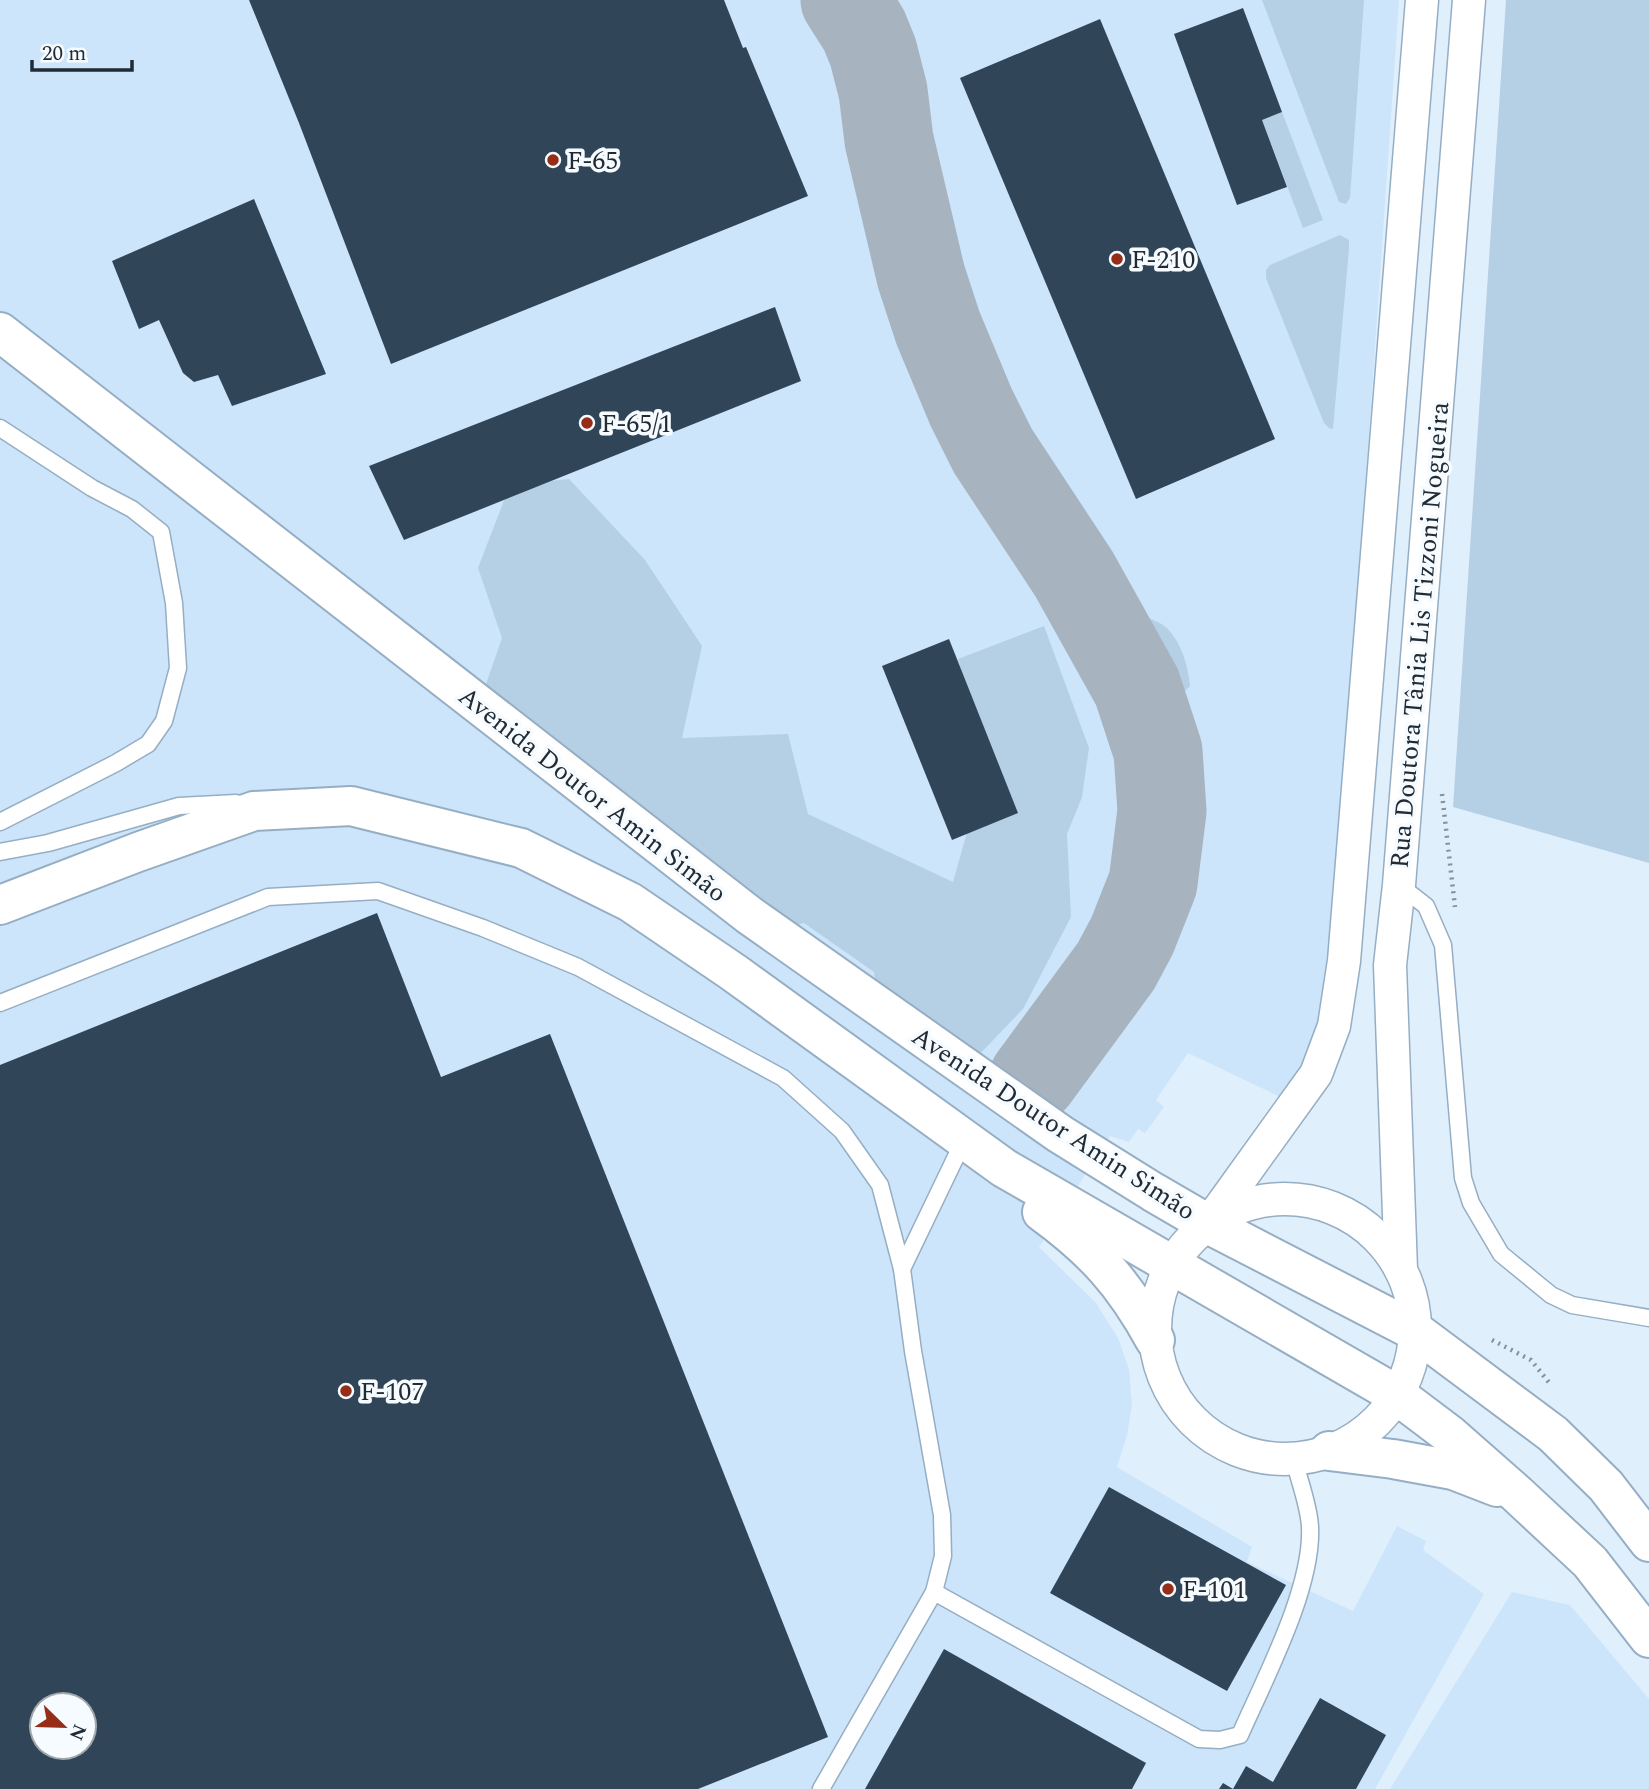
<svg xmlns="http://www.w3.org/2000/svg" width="1649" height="1789" font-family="Spectral,serif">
<rect width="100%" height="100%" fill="#e0effc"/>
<g fill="#cce5fb" fill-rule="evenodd">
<path d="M 0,0 L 1399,0 L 1337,899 L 1325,1019 L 1291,1102 L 1188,1053 L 1156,1100 L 1164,1107 L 1145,1133 L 1138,1129 L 1129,1142 L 1110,1136 L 1039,1247 L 1096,1303 L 1118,1338 L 1129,1369 L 1132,1405 L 1127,1435 L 1117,1467 L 1252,1547 L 1247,1562 L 1353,1611 L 1397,1526 L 1426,1541 L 1423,1550 L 1484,1594 L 1375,1789 L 0,1789 ZM 42,1705 L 84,1705 L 84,1747 L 42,1747 Z"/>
<polygon points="1512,1592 1570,1605 1649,1699 1649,1789 1390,1789"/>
</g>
<g fill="#b5cfe5">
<polygon points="1262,0 1364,0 1350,198 1346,204 1339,202"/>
<polygon points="1506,0 1649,0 1649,863 1453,807"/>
<polygon points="1282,112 1323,220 1303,228 1262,120"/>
<polygon points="1340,235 1349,240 1349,249 1333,429 1329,428 1324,423 1266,278 1266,270 1270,265"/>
<polygon points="569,479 645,560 702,646 682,738 788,734 808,814 953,882 987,761 958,659 1044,626 1089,748 1082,797 1067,834 1071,917 1023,1009 973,1061 877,995 874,972 804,923 788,927 485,687 502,638 478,568 510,485"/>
<path d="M 1141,615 C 1149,619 1161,622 1167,628 C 1182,644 1188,665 1190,686 L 1185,691 L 1176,692 L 1169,686 Z"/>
</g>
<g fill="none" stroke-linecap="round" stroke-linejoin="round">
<polyline stroke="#a7b4c0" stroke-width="89" points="845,0 864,30 873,52 883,91 889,140 921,276 938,328 971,407 993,451 1074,574 1137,687 1158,751 1162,811 1153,883 1132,936 1116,966 1033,1079"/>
</g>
<g fill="#304557" fill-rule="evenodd">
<polygon points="249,0 724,0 743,48 746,47 808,196 391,364 299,123"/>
<polygon points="1243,8 1282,112 1262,120 1287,187 1237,205 1174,34"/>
<polygon points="1100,19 1275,439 1136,499 960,78"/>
<polygon points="254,199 326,374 232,406 218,375 194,382 183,373 159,320 139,329 112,261"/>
<polygon points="775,307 801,381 404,540 369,466"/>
<polygon points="949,639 1018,813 952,840 882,666"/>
<path d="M 377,913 L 441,1077 L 550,1034 L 828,1737 L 698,1789 L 0,1789 L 0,1065 ZM 42,1705 L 84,1705 L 84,1747 L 42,1747 Z"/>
<polygon points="1109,1487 1286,1585 1227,1691 1050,1593"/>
<polygon points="944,1649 1146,1763 1132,1789 865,1789"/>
<polygon points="1320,1698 1386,1735 1356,1789 1219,1789 1223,1783 1233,1789 1246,1766 1273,1782"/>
</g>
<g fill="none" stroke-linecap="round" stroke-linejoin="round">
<g stroke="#96aec3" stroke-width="19">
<g id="lane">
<polyline points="0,428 92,488 132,509 161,532 174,603 178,668 164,721 148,744 116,763 0,822"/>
<polyline points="0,852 48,843 179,806 236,803"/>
<polyline points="1399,885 1426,906 1443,945 1463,1178 1471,1203 1501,1254 1551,1295 1572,1305 1649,1318"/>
<polyline points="0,1003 268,897 378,891 483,928 578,967 783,1078 842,1131 880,1185 902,1269"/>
<path d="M 934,1592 L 1199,1739 L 1220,1740 L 1240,1735 C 1265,1678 1313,1588 1310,1527 C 1309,1505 1299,1481 1294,1459"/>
<polyline points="821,1789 934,1592 943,1556 942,1515 913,1351 902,1269 964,1140"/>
</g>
</g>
<g stroke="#96aec3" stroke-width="35">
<g id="street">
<circle cx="1285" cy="1329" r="130"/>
<polyline points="1208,1224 1316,1074 1334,1026 1344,961 1422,0"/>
<polyline points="1401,1270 1390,965 1399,885 1469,0"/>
</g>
</g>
<g stroke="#96aec3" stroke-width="42">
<g id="secondary">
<polyline points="0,332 749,915 1060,1134 1153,1192 1208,1224 1415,1331 1553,1434 1606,1486 1649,1542"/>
<polyline points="0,905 138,852 254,811 351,806 521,848 630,902 733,972 1004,1168 1397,1395 1450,1435 1517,1494 1590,1562 1649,1638"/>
<path d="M 1042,1212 C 1094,1250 1124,1283 1155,1340"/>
<polyline points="1329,1451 1393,1459 1453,1470 1497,1487"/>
</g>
</g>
<g stroke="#85929c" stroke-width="4.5" stroke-dasharray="2 5" stroke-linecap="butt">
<polyline points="1442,794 1455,907"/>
<polyline points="1492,1340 1531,1360 1551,1385"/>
</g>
<use href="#lane" stroke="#fff" stroke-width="16"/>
<use href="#street" stroke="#fff" stroke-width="32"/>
<use href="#secondary" stroke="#fff" stroke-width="38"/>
</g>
<g fill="#962d16" stroke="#f5fbff" stroke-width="2.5">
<circle cx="553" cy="160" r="7"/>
<circle cx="1117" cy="259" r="7"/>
<circle cx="587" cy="423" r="7"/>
<circle cx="346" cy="1391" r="7"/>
<circle cx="1168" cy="1589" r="7"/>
</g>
<g text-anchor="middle" stroke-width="7" stroke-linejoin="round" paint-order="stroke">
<g font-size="26" fill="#222b33" stroke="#f5fbff" text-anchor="start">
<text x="567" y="169">F-65</text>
<text x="1131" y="268">F-210</text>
<text x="601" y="432">F-65/1</text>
<text x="360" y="1400">F-107</text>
<text x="1182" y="1598">F-101</text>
</g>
<g font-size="26" fill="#222b33" stroke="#f5fbff">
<text transform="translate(1419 635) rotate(-85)" y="9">Rua Doutora Tânia Lis Tizzoni Nogueira</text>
<text transform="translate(593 794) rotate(38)" y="9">Avenida Doutor Amin Simão</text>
<text transform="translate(1054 1123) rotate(33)" y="9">Avenida Doutor Amin Simão</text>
</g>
</g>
<g transform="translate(63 1726) rotate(113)"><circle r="33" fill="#f5fbff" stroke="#a1a8ad" stroke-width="2"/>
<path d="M0-5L12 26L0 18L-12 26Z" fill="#962d16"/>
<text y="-10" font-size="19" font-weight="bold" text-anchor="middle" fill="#222b33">N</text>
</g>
<path d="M32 60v10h100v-10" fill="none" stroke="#222b33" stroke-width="3.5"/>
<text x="42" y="60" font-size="21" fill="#222b33" stroke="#f5fbff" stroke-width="5" paint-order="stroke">20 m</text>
</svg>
